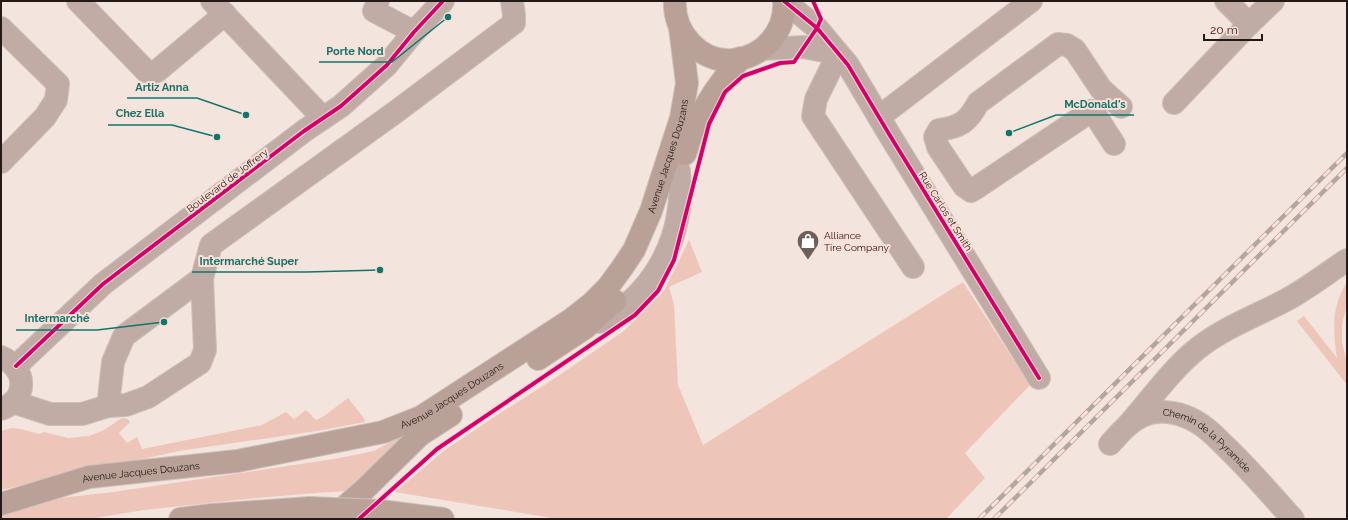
<svg xmlns="http://www.w3.org/2000/svg" width="1348" height="520" font-family="Raleway,sans-serif">
<rect width="100%" height="100%" fill="#f4e4de"/>
<g fill="#eec6b9">
<polygon points="689,240 702,272 669,287 674,305 678,385 703,445 963,282 1030,385 965,453 985,478 946,519 558,519 395,492 445,450 491,419 552,380 624,331 664,291"/>
<path d="M 1347,282 L 1347,304 L 1342,325 L 1342,342 L 1347,363 L 1347,385 L 1297,321 L 1304,316 L 1337,358 C 1333,329 1331,308 1347,282 Z"/>
<polygon points="348,398 363,417 365,422 317,431 179,451 1,490 1,431 12,428 21,429 39,434 44,432 68,438 89,436 104,430 122,418 128,419 130,422 119,433 127,443 137,437 142,449 262,425 286,412 294,419 306,410 316,420 324,416"/>
<polygon points="398,438 401,439 349,491 316,493 246,499 144,510 89,519 1,519 1,512 51,499 113,492 334,459 374,451"/>
</g>
<g fill="none" stroke-linecap="round" stroke-linejoin="round">
<g stroke="#cdc0bc" stroke-width="24">
<g id="minor">
<polyline points="78,1 146,71 151,73 157,71 225,14"/>
<polyline points="212,1 323,118"/>
<polyline points="378,1 374,11 414,32"/>
<polyline points="784,1 817,28 848,65 889,134 1039,378"/>
<polyline points="1226,1 1249,24 1273,1"/>
<polyline points="1,28 58,84 56,100 45,117 1,162"/>
<polyline points="763,49 804,47 838,54"/>
<polyline points="838,54 816,99 813,116 913,267"/>
<polyline points="1174,103 1249,24"/>
<polyline points="879,117 1031,1"/>
<path d="M 1114,144 L 1094,113 L 1091,111 L 976,188 L 971,191 L 964,186 L 938,147 L 935,137 L 939,130 C 960,127 968,122 978,103 L 1058,44 L 1067,45 L 1075,50 L 1101,89 L 1121,107"/>
<path d="M 599,322 C 644,301 673,256 679,208 C 681,196 680,183 679,171"/>
<path d="M 1,357 C 27,368 29,399 1,409"/>
<polyline points="16,366 103,284 304,131 341,106 387,65 414,32 443,1"/>
<polyline points="13,402 50,414 82,414 108,406 113,362 124,336 202,278 211,245 397,111 514,23 514,15 512,1"/>
<polyline points="108,406 126,405 148,397 200,363 205,350 202,278"/>
<path d="M 1129,424 C 1150,400 1173,368 1197,349 C 1223,328 1256,316 1286,300 C 1307,289 1327,273 1347,260"/>
<path id="s1" d="M 1110,444 C 1120,433 1129,422 1142,416 C 1155,410 1171,411 1184,416 C 1202,422 1215,436 1228,449 C 1251,471 1271,495 1293,519"/>
</g>
</g>
<g stroke="#cdc0bc" stroke-width="24">
<g id="major">
<path d="M 675,1 C 673,32 700,63 733,60 C 764,57 786,31 784,1"/>
<path d="M 685,154 C 688,146 690,136 694,128 C 706,102 722,79 741,58"/>
<polyline points="538,359 585,328 615,301"/>
<path id="s2" d="M 1,504 L 89,477 L 237,461 L 383,432 L 421,417 L 572,319 L 591,304 L 608,287 L 622,268 L 634,250 L 651,211 L 681,118 L 687,83 L 680,28"/>
<polyline points="380,511 443,519"/>
<polyline points="332,518 365,489 420,435 451,415"/>
<polyline points="180,519 212,515 310,508"/>
</g>
</g>
<use href="#minor" stroke="#c0aca5" stroke-width="22"/>
<use href="#major" stroke="#b9a198" stroke-width="22"/>
<g stroke="#b5a5a0" stroke-width="4.5">
<g id="rail">
<polyline points="979,519 1347,153"/>
<polyline points="994,519 1347,168"/>
</g>
</g>
<use href="#rail" stroke="#fcdfd6" stroke-width="3" stroke-dasharray="9" stroke-linecap="butt"/>
<g stroke="#cdc0bc" stroke-width="24" stroke-linecap="butt">
<polyline id="major-bridge" points="310,508 380,511"/>
</g>
<use href="#major-bridge" stroke="#b9a198" stroke-width="22"/>
<g stroke="#fcdfd6" stroke-width="6">
<g id="cycleway">
<polyline points="784,1 817,28 848,65 889,134 1039,378"/>
<polyline points="16,366 103,284 304,131 341,106 387,65 414,32 443,1"/>
<polyline points="359,519 437,449 635,315 658,291 674,260 709,124 725,92 743,76 780,63 794,62 817,28 821,19 813,1"/>
</g>
</g>
<use href="#cycleway" stroke="#d6006c" stroke-width="4"/>
</g>
<defs>
<g id="shop-pin" transform="scale(1.15)"><path d="M0 17L-7.5 6A9.5 9.5 0 1 1 7.5 6Z" fill="#6c605c" stroke="#fcdfd6"/><path d="M-5-2.5h2.3a2.7 3.5 0 0 1 5.4 0H5L5.5 6h-11ZM-1.5-2.5h3a1.5 2.3 0 0 0-3 0Z" fill="#fff"/></g>
</defs>
<g fill-rule="evenodd">
<use href="#shop-pin" x="808" y="241"/>
</g>
<g text-anchor="middle" stroke-width="4" stroke-linejoin="round" paint-order="stroke">
<g font-size="10" fill="#231916" stroke="#fcdfd6">
<text dy="4" stroke="none"><textPath href="#s2" startOffset="804">Avenue Jacques Douzans</textPath></text>
<text transform="translate(227 180) rotate(-37)" y="4">Boulevard de Joffrery</text>
<text transform="translate(946 211) rotate(58)" y="4">Rue Carlos et Smith</text>
<text dy="4" stroke="none"><textPath href="#s2" startOffset="468">Avenue Jacques Douzans</textPath></text>
<text dy="4" stroke="none"><textPath href="#s1" startOffset="118">Chemin de la Pyramide</textPath></text>
<text dy="4" stroke="none"><textPath href="#s2" startOffset="144">Avenue Jacques Douzans</textPath></text>
</g>
<g font-size="10" fill="#231916" stroke="#fcdfd6" text-anchor="start">
<text x="824" y="239">Alliance<tspan x="824" dy="12">Tire Company</tspan></text>
</g>
</g>
<path fill="none" stroke="#0f766e" stroke-width="1.5" d="M448 17L392 62H319M246 115L197 98H127M1009 133L1056 115H1134M217 137L172 125H108M380 270L307 272H192M164 322L97 330H16"/>
<g fill="#0f766e" stroke="#fcdfd6" stroke-width="1.5">
<circle cx="448" cy="17" r="4"/>
<circle cx="246" cy="115" r="4"/>
<circle cx="1009" cy="133" r="4"/>
<circle cx="217" cy="137" r="4"/>
<circle cx="380" cy="270" r="4"/>
<circle cx="164" cy="322" r="4"/>
</g>
<g font-size="11" text-anchor="middle" font-weight="bold" fill="#0f766e" stroke="#fcdfd6" stroke-width="4" stroke-linejoin="round" paint-order="stroke">
<text x="355" y="55">Porte Nord</text>
<text x="162" y="91">Artiz Anna</text>
<text x="1095" y="108">McDonald's</text>
<text x="140" y="117">Chez Ella</text>
<text x="249" y="265">Intermarché Super</text>
<text x="57" y="322">Intermarché</text>
</g>
<rect width="1348" height="520" fill="none" stroke="#231916" stroke-width="4"/>
<path d="M1204 34v6h58v-6" fill="none" stroke="#231916" stroke-width="2"/>
<text x="1210" y="34" font-size="12" fill="#231916" stroke="#fcdfd6" stroke-width="3" paint-order="stroke">20 m</text>
</svg>
